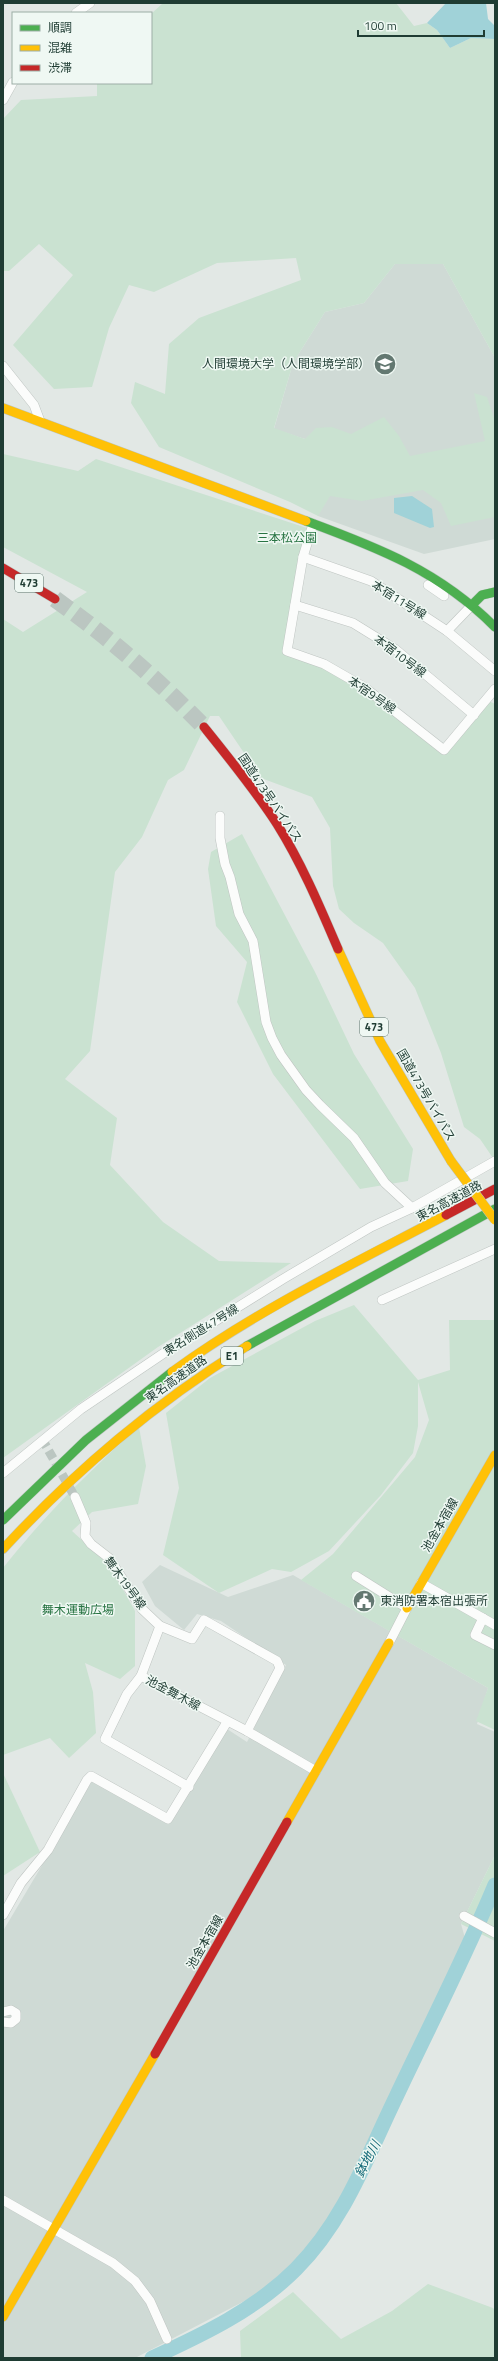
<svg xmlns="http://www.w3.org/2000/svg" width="498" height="2361" font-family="'Titillium Web','Noto Sans JP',sans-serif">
<rect width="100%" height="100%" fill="#e2e8e5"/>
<g fill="#cfdad5">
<polygon points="395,264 443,264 495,358 495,539 424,554 318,516 305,439 274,429 293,363 325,312 364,303"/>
<polygon points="160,1565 228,1597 293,1575 488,1688 477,1724 495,1732 495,1855 461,1924 465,1938 365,2155 314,2245 256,2295 135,2358 3,2358 3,1931 94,1778 171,1820 227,1729 247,1742 286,1665 221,1621 197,1614 184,1630 155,1606 142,1582"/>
</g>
<g fill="#cae2d1">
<polygon points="163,3 396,3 414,26 427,23 437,30 450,48 471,38 495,39 495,358 443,264 395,264 364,303 325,312 293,363 274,428 305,439 316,428 332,427 351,434 384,417 399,436 410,456 485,441 474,393 487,397 495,421 495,517 451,526 441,503 423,490 362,501 330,496 318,516 290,502 159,447 131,403 135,382 165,394 169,344 199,318 301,280 296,258 217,263 154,292 129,285 109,328 92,387 54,389 13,345 73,275 39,244 9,271 3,271 3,119 21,100 97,96 97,83 151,83 151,14"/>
<polygon points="3,454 78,471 96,459 307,528 298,565 284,653 322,667 363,690 443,753 489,701 495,704 495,1161 480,1139 464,1127 441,1053 415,988 383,943 354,923 339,909 333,886 330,828 312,797 261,778 219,716 210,716 184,770 168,780 142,837 115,872 90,1051 65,1079 117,1118 110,1165 163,1222 219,1261 291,1263 158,1347 3,1458 3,619 23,632 87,592 3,547"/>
<polygon points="242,834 315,972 354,1054 413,1149 408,1181 360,1189 273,1074 237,1002 247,962 216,926 208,869 211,852"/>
<polygon points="354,1305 418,1380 450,1370 449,1320 495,1320 495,1730 476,1721 488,1688 301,1580 333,1554 415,1457 429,1420 418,1382 418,1426 413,1453 381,1495 329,1551 291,1572 272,1569 219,1593 163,1555 179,1488 166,1413 210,1378 315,1321"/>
<path d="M 139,1427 L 146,1466 L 138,1504 L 92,1512 L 72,1531 L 110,1566 L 135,1611 L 135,1666 L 120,1679 L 85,1663 L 93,1692 L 96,1733 L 69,1758 L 50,1738 L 3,1755 L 3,1568 C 44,1516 90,1470 139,1427 Z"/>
<polygon points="3,1773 40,1852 3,1876"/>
<polygon points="495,1855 495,1941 461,1924"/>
<polygon points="428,2284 493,2308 495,2311 495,2358 241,2358 240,2331 293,2292 341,2339 392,2311"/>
</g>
<g fill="#a0d2d8">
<polygon points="446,3 486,3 488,19 495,26 495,39 471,38 450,48 437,30 427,23"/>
<polygon points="412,496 432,509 434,527 430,528 394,513 394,498"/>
</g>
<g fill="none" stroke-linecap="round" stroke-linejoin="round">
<path stroke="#a0d2d8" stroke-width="15" d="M 152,2358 C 204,2334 255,2310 296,2269 C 344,2221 367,2157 396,2097 C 429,2027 465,1957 495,1885"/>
<polyline stroke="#bbc6c1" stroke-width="9" stroke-dasharray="9 4.5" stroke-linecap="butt" points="42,1439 75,1497"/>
<path stroke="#bbc6c1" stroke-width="17" stroke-dasharray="17 8" stroke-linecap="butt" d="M 55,599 C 111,639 156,678 204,727"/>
<g stroke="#bfc5c2" stroke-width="10">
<g id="street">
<polyline points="76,13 90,3"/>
<polyline points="3,100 13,82"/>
<polyline points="3,366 34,405 40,421"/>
<polyline points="313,524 303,557 287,651 324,664 364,687 444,750 495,689"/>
<polyline points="303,557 371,581 447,631 495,671"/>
<polyline points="428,585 444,596"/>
<polyline points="295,605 353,623 395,649 474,715"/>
<polyline points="447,631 473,604"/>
<polyline points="220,816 220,838 225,864 230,877 239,914 253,941 266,1022 272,1038 281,1055 306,1090 320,1105 354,1138 385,1183 412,1208"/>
<polyline points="382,1300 495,1249"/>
<polyline points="3,1473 81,1409 164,1353 283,1279 371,1227 412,1208 495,1161"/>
<polyline points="75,1497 86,1523 85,1536 91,1544 109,1558 142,1609 160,1626 192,1639 204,1620 277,1661 280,1668 247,1731"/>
<polyline points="356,1576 407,1608 389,1643"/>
<polyline points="421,1583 495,1625"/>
<polyline points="483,1618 475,1635 495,1645"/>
<polyline points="160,1626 141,1676 127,1694 105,1739 189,1787"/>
<polyline points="141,1676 247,1731 316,1771"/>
<polyline points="3,1915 21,1883 48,1850 87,1780 91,1776 168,1819 227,1722"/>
<polyline points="464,1916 495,1933"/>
<polyline points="3,2012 11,2010 16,2013 16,2019 11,2023 3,2022"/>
<polyline points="3,2200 113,2263 135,2281 150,2301 167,2339"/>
</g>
</g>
<g stroke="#bdc6c2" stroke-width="10">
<g id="fast">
<path d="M 306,521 C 379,548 439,571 495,627"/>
<polyline points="473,604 482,595 495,592"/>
<polyline points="247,1346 495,1209"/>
<polyline points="3,1520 86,1440 172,1372"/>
</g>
</g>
<g stroke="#bdc6c2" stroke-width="10">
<g id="slow">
<polyline points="3,408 306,521"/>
<polyline points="338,949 380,1041 451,1161"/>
<path d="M 172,1372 C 257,1310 353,1264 446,1215"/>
<path d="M 3,1549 C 77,1469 154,1404 247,1346"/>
<polyline points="407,1608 495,1455"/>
<polyline points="287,1822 389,1643"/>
<polyline points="3,2317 155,2054"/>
</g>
</g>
<g stroke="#bdc6c2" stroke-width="10">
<g id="jam">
<polyline points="3,568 55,599"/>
<path d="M 204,727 C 229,758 255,790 277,824 C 302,864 320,907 338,949"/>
<polyline points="446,1215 495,1189"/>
<polyline points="155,2054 287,1822"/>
</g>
</g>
<use href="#street" stroke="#fbfcfb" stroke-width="9"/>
<use href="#fast" stroke="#4caf50" stroke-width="9"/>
<use href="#slow" stroke="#ffc107" stroke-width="9"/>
<use href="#jam" stroke="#c62828" stroke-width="9"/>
<g stroke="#bbc5c1" stroke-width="10" stroke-linecap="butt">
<polyline id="slow-bridge" points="451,1161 495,1220"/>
</g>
<use href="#slow-bridge" stroke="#ffc107" stroke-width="9"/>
</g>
<defs>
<g id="university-disc" transform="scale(1.15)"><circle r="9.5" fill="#637871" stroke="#eff8f3"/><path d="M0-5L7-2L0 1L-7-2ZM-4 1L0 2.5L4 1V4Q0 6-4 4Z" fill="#fff"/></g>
<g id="civic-disc" transform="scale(1.15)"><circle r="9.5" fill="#637871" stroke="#eff8f3"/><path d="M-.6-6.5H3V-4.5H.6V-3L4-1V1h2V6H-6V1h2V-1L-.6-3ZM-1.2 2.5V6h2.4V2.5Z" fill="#fff"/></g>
</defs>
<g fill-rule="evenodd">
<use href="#university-disc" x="385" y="364"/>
<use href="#civic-disc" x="364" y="1601"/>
</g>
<g text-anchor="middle" stroke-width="3" stroke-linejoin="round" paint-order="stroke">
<g fill="#eff8f3" stroke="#5d746d" stroke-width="1">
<rect x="15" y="574" width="28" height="18" rx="3"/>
<rect x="360" y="1018" width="28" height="18" rx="3"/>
<rect x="221" y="1347" width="22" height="18" rx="3"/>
</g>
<g font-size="11" font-weight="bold" fill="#1f3c33">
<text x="29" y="587">473</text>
<text x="374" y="1031">473</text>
<text x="232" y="1360">E1</text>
</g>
<g font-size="12" fill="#1f3c33" stroke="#eff8f3" text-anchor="end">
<text x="370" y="368">人間環境大学（人間環境学部）</text>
<text x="380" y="1605" text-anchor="start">東消防署本宿出張所</text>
</g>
<g font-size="12" fill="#287443" stroke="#eff8f3">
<text x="287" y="542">三本松公園</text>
<text x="78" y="1614">舞木運動広場</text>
</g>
<g font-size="12" fill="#1f3c33" stroke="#eff8f3">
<text transform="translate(399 600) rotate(32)" y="4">本宿11号線</text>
<text transform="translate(400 656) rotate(37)" y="4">本宿10号線</text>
<text transform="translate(372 695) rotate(35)" y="4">本宿9号線</text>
<text transform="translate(270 798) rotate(56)" y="4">国道473号バイパス</text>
<text transform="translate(426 1095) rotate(60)" y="4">国道473号バイパス</text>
<text transform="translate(449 1201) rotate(-28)" y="4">東名高速道路</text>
<text transform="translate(201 1330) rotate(-32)" y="4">東名側道47号線</text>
<text transform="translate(176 1379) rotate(-35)" y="4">東名高速道路</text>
<text transform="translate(440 1525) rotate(-60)" y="4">池金本宿線</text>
<text transform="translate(125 1583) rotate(54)" y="4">舞木19号線</text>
<text transform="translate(173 1693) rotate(28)" y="4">池金舞木線</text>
<text transform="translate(205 1942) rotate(-60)" y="4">池金本宿線</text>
</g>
<g font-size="13" font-style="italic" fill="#176c7a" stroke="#eff8f3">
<text transform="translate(367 2159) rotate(-62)" y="5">鉢地川</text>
</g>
</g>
<rect width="498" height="2361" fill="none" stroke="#1f3c33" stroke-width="8"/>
<rect x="12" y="12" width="140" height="72" fill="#eff8f3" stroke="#9cada6"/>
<rect x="20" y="25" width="20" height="6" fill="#4caf50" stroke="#9cada6"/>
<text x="48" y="32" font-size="12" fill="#1f3c33">順調</text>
<rect x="20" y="45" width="20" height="6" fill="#ffc107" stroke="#9cada6"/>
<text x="48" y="52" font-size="12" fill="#1f3c33">混雑</text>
<rect x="20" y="65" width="20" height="6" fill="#c62828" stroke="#9cada6"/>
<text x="48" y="72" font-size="12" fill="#1f3c33">渋滞</text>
<path d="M358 30v6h126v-6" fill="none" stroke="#1f3c33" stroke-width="2"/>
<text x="364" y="30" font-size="12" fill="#1f3c33" stroke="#eff8f3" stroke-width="3" paint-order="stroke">100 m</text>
</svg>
